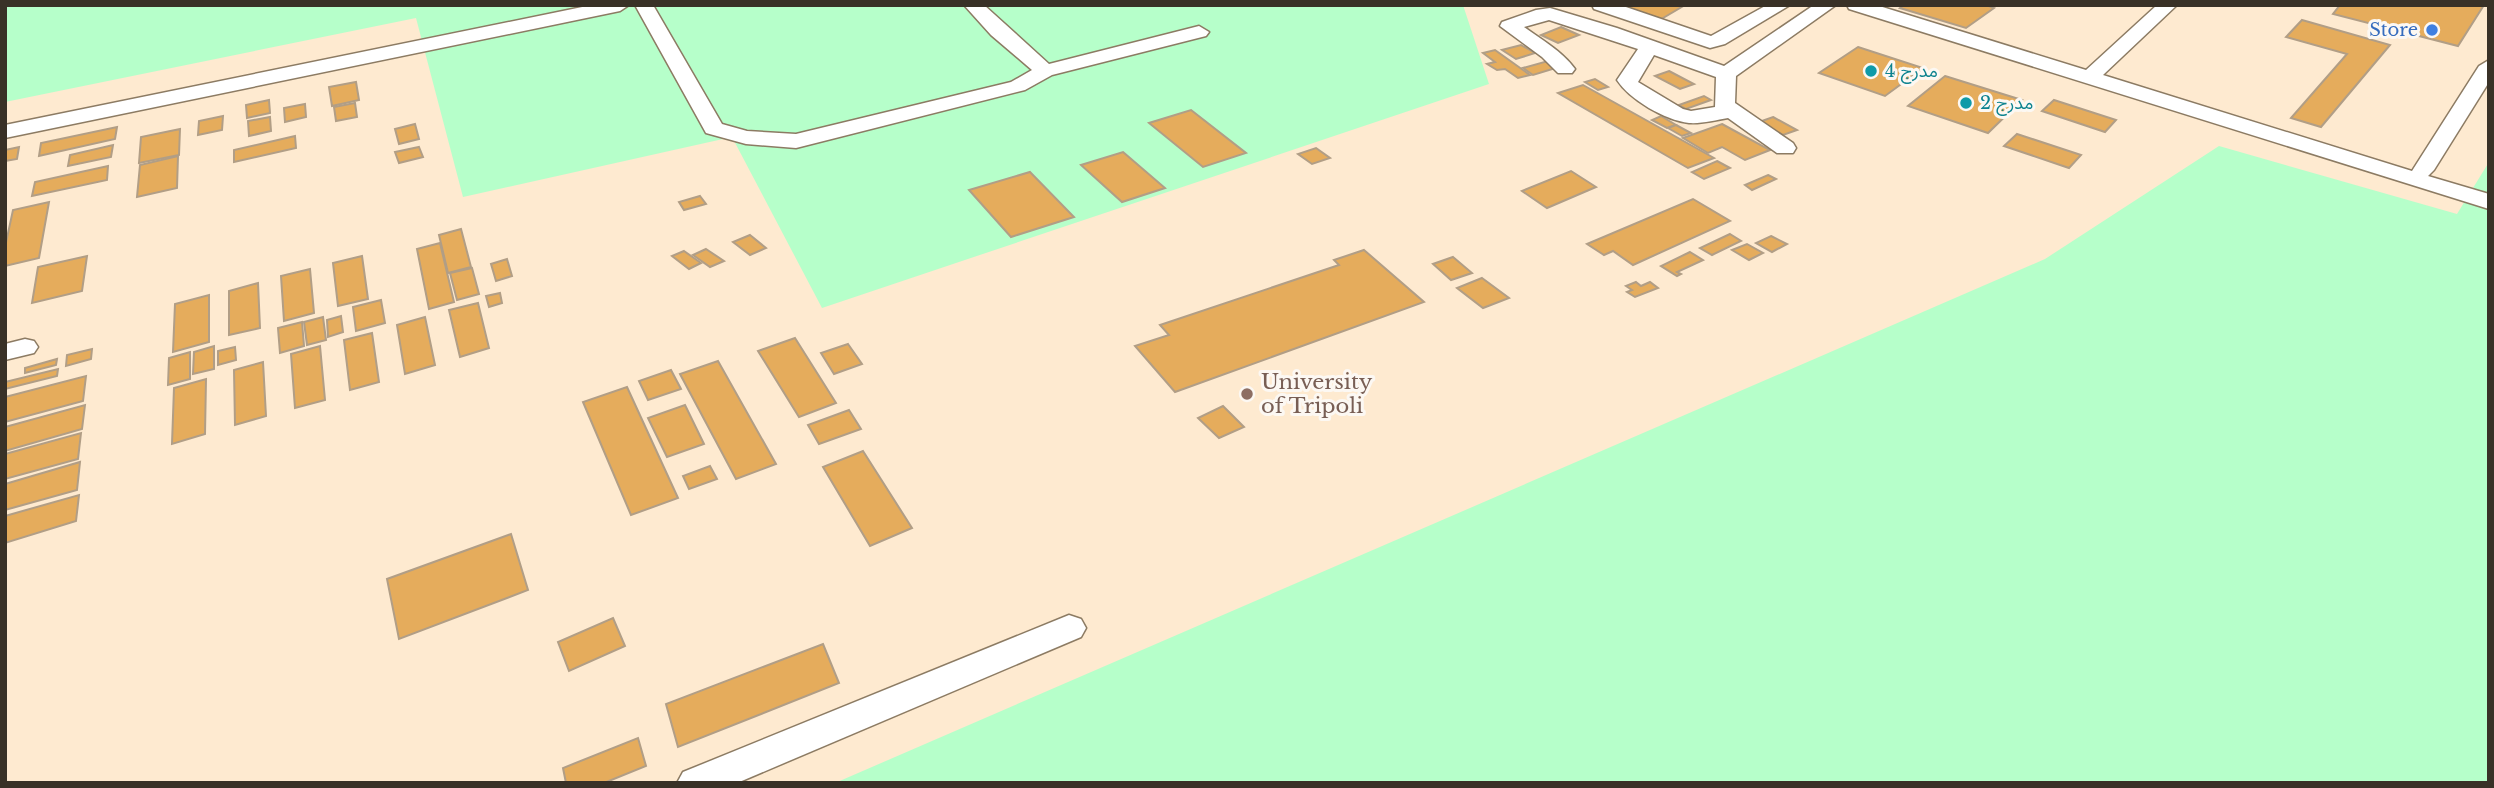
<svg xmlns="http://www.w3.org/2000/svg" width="2494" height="788" font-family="'Libre Baskerville','Noto Sans Arabic',serif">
<rect width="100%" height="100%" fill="#fcf8f3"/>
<rect fill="#feead0" x="5" y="5" width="2484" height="778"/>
<g fill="#b6ffca">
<polygon points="5,5 1463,5 1489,84 822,308 732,137 463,197 416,18 5,102"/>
<polygon points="2219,146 2457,214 2489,162 2489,783 835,783 2045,259"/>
</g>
<g fill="#e5ac5c" stroke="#b19e86" stroke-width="2">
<polygon points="1613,5 1685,5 1658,21"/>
<polygon points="1904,5 1986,5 1994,8 1966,28 1900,8"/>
<polygon points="2340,5 2484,5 2458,46 2333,14"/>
<polygon points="2302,20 2390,45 2321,127 2291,118 2347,54 2286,37"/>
<polygon points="1561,27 1579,35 1558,43 1541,35"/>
<polygon points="1521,45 1535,53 1516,59 1502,50"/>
<polygon points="1858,47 1923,68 1885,96 1819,73"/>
<polygon points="1495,50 1530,75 1518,78 1505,69 1497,70 1487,64 1495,62 1483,53"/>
<polygon points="1548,61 1559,67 1533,75 1523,68"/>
<polygon points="1669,71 1694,84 1680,89 1655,76"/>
<polygon points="1945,76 2022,100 1988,133 1908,106"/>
<polygon points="1595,79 1608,87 1598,90 1585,82"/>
<polygon points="356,82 359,100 332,106 329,87"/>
<polygon points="1583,85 1714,158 1688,168 1558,93"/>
<polygon points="1704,96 1711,100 1686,109 1679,105"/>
<polygon points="269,100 270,113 247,118 246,105"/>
<polygon points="2054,100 2116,120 2105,132 2042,111"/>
<polygon points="355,103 357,117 336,121 334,107"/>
<polygon points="305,104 306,117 285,122 284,108"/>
<polygon points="1191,110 1246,153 1203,167 1149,123"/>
<polygon points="223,116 222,130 198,135 199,121"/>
<polygon points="1661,116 1676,125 1667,128 1652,120"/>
<polygon points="270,117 271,131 249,136 248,121"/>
<polygon points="1773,117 1797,130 1783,135 1759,122"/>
<polygon points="415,124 419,139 399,144 395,129"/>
<polygon points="1722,124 1770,150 1745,160 1722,147 1708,153 1683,138"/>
<polygon points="1676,125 1691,133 1682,136 1668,128"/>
<polygon points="117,127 115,139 39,156 41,143"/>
<polygon points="180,129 179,155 139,163 141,137"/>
<polygon points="2017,134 2081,155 2069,168 2004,146"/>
<polygon points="295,136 296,148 234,162 234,150"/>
<polygon points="113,145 111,157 68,166 70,155"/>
<polygon points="19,147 17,159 5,161 5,150"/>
<polygon points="419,147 423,157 399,163 395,152"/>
<polygon points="1316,148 1330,158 1312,164 1298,154"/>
<polygon points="1123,152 1165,188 1122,202 1081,165"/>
<polygon points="178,156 177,188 137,197 140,165"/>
<polygon points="1717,161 1730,168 1704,179 1692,172"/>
<polygon points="108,166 107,180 32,196 35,182"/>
<polygon points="1571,171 1596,187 1547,208 1522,191"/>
<polygon points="1030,172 1074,217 1011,237 969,190"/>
<polygon points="1768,175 1776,179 1752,190 1745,185"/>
<polygon points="700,196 706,204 684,210 679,202"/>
<polygon points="1693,199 1730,221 1633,265 1613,251 1604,255 1587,244"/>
<polygon points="49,202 39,258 5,266 5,247 13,210"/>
<polygon points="461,229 471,267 448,273 439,235"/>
<polygon points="1730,234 1741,241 1712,255 1700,248"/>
<polygon points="750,235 766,248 750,255 733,242"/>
<polygon points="1771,236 1787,244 1772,252 1756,243"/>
<polygon points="440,243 454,302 429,309 417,249"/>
<polygon points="1747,244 1763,253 1749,260 1732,250"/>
<polygon points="706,249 724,261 710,267 693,255"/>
<polygon points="1364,250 1424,302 1175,392 1135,346 1169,335 1160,325 1339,265 1334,260"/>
<polygon points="684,251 701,263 689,269 672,256"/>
<polygon points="1690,252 1703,260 1677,272 1681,274 1677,276 1661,266"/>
<polygon points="87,256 82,291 32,303 38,267"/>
<polygon points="362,256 368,299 338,306 333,263"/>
<polygon points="1453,257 1472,273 1451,280 1433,264"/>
<polygon points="507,259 512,276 496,281 491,264"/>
<polygon points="472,268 479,294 457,300 450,273"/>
<polygon points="310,269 314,313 284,321 281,276"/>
<polygon points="1482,278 1509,298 1483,308 1457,288"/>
<polygon points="1636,282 1641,286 1650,282 1658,288 1635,297 1627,292 1632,290 1626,286"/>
<polygon points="258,283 260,328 229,335 229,291"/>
<polygon points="500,293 502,303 489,307 486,296"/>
<polygon points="209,295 209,342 173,352 175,304"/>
<polygon points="381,300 385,323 356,331 353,307"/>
<polygon points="478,303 489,348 460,357 449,310"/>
<polygon points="341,316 343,332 328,337 327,320"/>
<polygon points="323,317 326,340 307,345 304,322"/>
<polygon points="425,317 435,365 405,374 397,325"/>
<polygon points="302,322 304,346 280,353 278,328"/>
<polygon points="372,333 379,382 350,390 344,340"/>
<polygon points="795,338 836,403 799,417 758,351"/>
<polygon points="848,344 862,364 834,374 821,353"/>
<polygon points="214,346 214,369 193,374 194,352"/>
<polygon points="320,346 325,400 295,408 291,354"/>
<polygon points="235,347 236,360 218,365 218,351"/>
<polygon points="92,349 91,359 66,366 67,355"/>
<polygon points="190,352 190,379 168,385 169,358"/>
<polygon points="57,359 56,365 25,373 25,368"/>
<polygon points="718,361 776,464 736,479 680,374"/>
<polygon points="263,362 266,416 235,425 234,370"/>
<polygon points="58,369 57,376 5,389 5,382"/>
<polygon points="671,370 681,389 648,400 639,381"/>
<polygon points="86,376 83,401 5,422 5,397"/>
<polygon points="206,379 205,434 172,444 174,388"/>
<polygon points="627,387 678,498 631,515 583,402"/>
<polygon points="85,405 82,429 5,451 5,427"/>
<polygon points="685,405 704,444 667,457 648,418"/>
<polygon points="1223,406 1244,427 1219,438 1198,418"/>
<polygon points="849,410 861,429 819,444 808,425"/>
<polygon points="81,433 78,459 5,479 5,454"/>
<polygon points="863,451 912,528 870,546 823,467"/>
<polygon points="80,462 77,490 5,510 5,484"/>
<polygon points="710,466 717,479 689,489 683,476"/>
<polygon points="79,495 76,521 5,543 5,516"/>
<polygon points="511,534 528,590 399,639 387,579"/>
<polygon points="613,618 625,646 569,671 558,642"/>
<polygon points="823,644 839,683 678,747 666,704"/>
<polygon points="638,738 646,766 604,783 566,783 563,768"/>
</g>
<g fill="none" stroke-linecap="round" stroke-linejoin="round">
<g stroke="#8c7b63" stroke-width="3">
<g id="minor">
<polygon points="592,5 629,5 620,11 5,138 5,125"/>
<polygon points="635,5 653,5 722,124 747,131 796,134 1011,82 1032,70 991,35 964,5 984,5 1049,64 1199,26 1209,32 1206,36 1052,75 1025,90 796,148 746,144 706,133"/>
<polygon points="1592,5 1620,5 1711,36 1767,5 1790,5 1725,44 1710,48 1594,9"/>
<path d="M 1814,5 L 1836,5 L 1736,76 L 1735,103 L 1793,143 L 1796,148 L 1793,153 L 1777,153 L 1728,118 C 1716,120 1701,124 1689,123 C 1665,120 1630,100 1617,80 L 1638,49 L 1549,20 L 1524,27 C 1542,40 1562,51 1575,69 L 1572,73 L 1558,73 L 1542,57 L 1500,26 L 1502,22 L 1536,10 L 1550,8 L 1617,28 L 1724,66 ZM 1654,55 L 1716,77 L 1715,107 L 1691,111 L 1683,109 L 1638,82 Z"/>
<polygon points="1847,5 1876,5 2086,70 2157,5 2177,5 2103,75 2412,171 2479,66 2489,60 2489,82 2434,170 2428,176 2489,194 2489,209 1849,9"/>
<polygon points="25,339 34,341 38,347 34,353 5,360 5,344"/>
<polygon points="1069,615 1081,619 1086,628 1081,637 737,783 677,783 683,772"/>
</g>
</g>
<use href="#minor" fill="#fff" fill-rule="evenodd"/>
</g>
<circle fill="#3f7fe0" stroke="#fcf8f3" stroke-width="2.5" cx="2432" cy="30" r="7"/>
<g fill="#0f9aa8" stroke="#fcf8f3" stroke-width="2.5">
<circle cx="1871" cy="71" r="7"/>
<circle cx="1966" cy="103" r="7"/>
</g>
<circle fill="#8d6e63" stroke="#fcf8f3" stroke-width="2.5" cx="1247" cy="394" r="7"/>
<g text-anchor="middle" stroke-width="6" stroke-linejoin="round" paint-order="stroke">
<g font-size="18" fill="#366cbe" stroke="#fcf8f3" text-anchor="end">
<text x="2418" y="36">Store</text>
</g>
<g font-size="18" fill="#0d838f" stroke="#fcf8f3" text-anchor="start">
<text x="1885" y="77">مدرج 4</text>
<text x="1980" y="109">مدرج 2</text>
</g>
<g font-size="21" fill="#785e54" stroke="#fcf8f3" text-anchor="start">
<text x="1261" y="389">University<tspan x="1261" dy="24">of Tripoli</tspan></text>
</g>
</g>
<rect width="2494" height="788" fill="none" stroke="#393127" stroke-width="14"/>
</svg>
